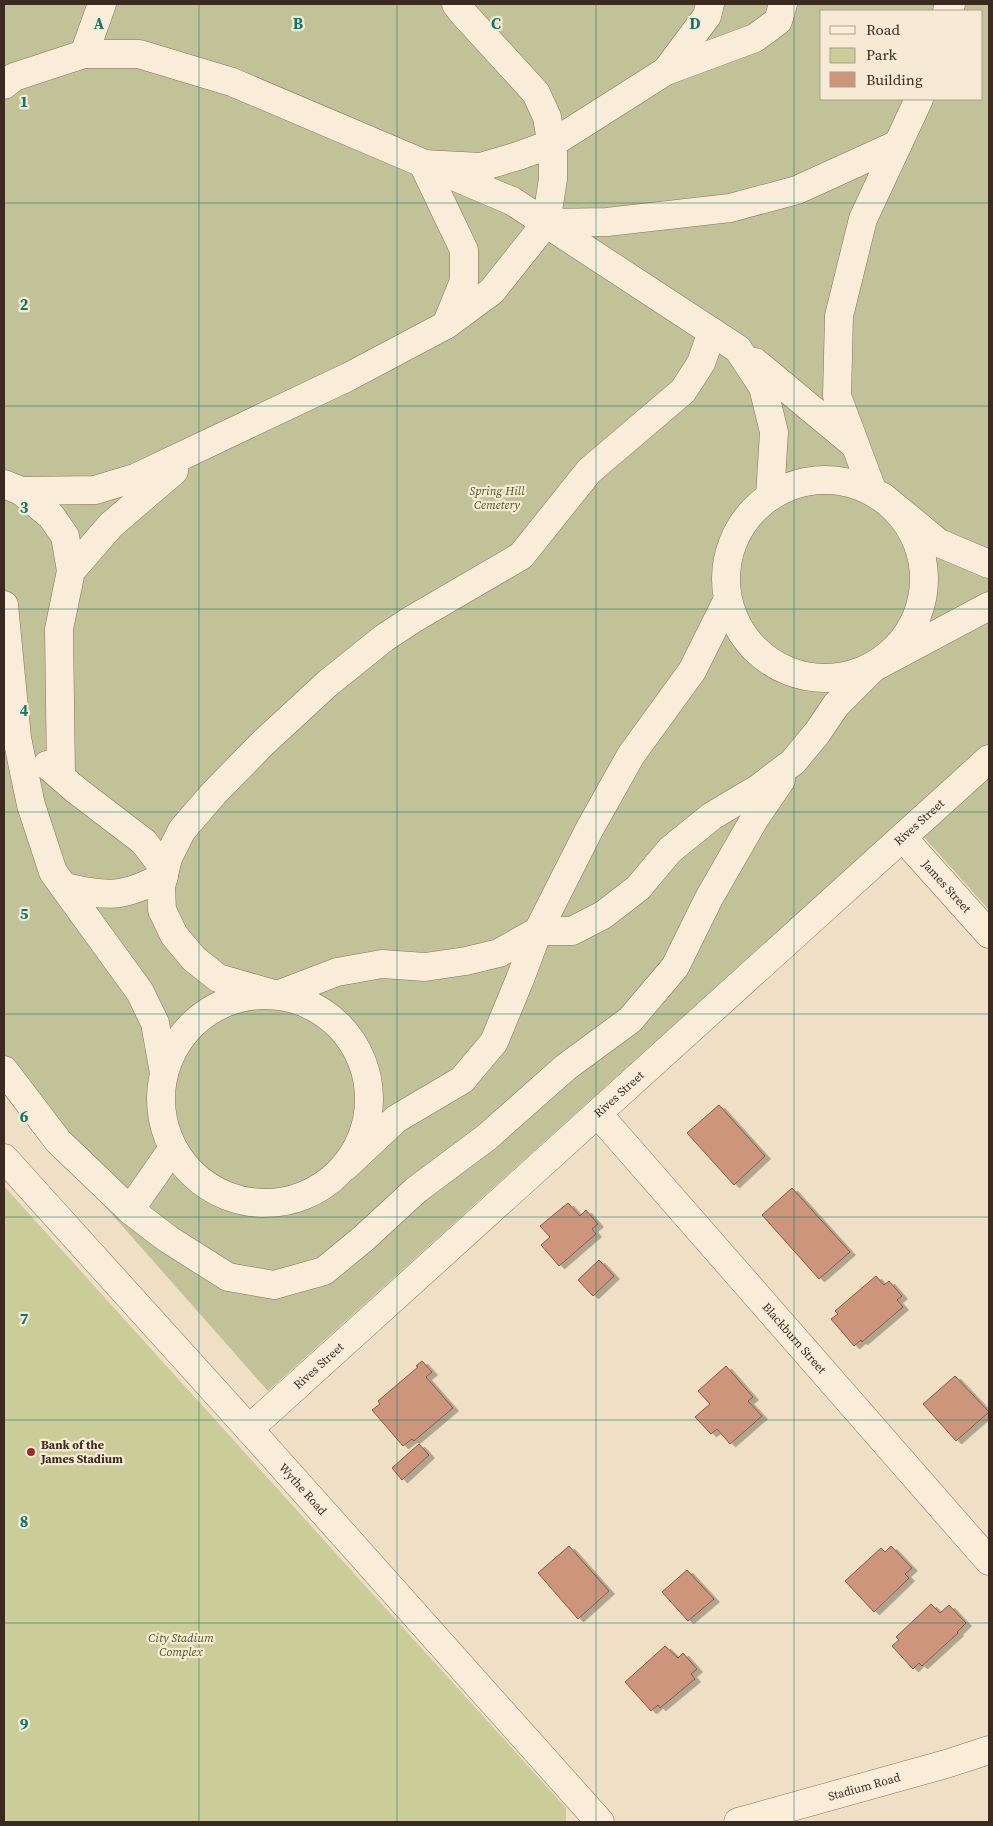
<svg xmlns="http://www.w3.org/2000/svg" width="993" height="1826" font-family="'Source Serif 4',serif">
<defs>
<filter id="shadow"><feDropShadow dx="5.5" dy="3" stdDeviation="0" flood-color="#0004"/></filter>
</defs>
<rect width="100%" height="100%" fill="#efdfc5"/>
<polygon fill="#cbcd99" points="4,1186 566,1808 566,1822 4,1822"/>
<path fill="#c1c298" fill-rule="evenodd" d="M 4,4 L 989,4 L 989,910 L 905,816 L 268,1391 L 4,1092 ZM 822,11 L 982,11 L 982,99 L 822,99 Z"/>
<g fill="#cd967b" stroke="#895740" filter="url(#shadow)">
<polygon points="719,1105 765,1156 734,1185 687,1133"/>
<polygon points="792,1188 850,1252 819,1279 762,1215"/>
<polygon points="568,1203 580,1216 586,1210 598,1224 592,1229 596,1234 559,1266 541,1245 550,1237 540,1226"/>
<polygon points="599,1260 614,1276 593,1296 578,1280"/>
<polygon points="876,1276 884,1285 889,1281 902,1296 897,1300 903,1307 862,1342 861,1340 854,1346 831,1319 838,1314 835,1311"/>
<polygon points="422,1361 432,1372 426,1377 453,1408 414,1441 412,1439 403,1446 372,1410 380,1404 378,1401 418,1367 416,1366"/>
<polygon points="726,1366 753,1397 748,1401 762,1416 730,1444 717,1429 711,1434 695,1417 710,1404 698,1391"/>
<polygon points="955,1376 989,1412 956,1441 923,1404"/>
<polygon points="419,1444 429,1455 402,1480 392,1468"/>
<polygon points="569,1546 609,1591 578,1619 538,1573"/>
<polygon points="891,1546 912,1568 905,1574 909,1578 874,1612 845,1581 881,1548 885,1552"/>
<polygon points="687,1570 714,1599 688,1621 662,1592"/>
<polygon points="931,1604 940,1613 949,1605 966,1623 957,1632 958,1633 922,1666 919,1663 913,1669 892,1646 899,1640 896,1637"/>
<polygon points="665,1646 678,1658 683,1653 697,1669 691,1674 695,1679 660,1708 658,1705 651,1711 625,1682"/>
</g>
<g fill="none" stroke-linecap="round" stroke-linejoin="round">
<g stroke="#8a705b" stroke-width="29">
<g id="minor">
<polyline points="947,11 951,4"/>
<polyline points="84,54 102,4"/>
<polyline points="666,71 755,38 778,21 783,4"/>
<polyline points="4,85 14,77 84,54 139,54 232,82 512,201 738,349 763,387 774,432 770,497"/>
<polyline points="919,99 863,219 839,316 837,396 873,492 883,497 939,543 989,564"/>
<polyline points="546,223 607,222 730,208 797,190 898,144"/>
<polyline points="446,325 492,291 546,223 553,179 553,153 547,117 536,93 462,12 456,4"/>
<polyline points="712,332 701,363 683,391 589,471 521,556 413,619 384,638 328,683 263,743 214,793 182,830 168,858 161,887 162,910 174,935 194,959 218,978 277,995 337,972 382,964 425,967 466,961 499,953 538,931 572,931 603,915 638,888 670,850 712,816 759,788 793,762 817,733 836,705 873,668 989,606"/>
<polyline points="755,362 855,445"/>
<circle cx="825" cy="579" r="99"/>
<polyline points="4,484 21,491 95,490 135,478 348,377 446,325 464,281 464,250 423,164 481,167 518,156 551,144 666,71 707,16 710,4"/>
<polyline points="21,491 51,516 65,536 71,571"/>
<polyline points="4,605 17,738 31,805 53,872 140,992 155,1023 164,1073"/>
<path d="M 47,765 L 76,790 L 144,842 L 159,862 L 164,876 C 123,898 108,897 64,887"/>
<polyline points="61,777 59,629 71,571 111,525 174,471"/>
<path id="s1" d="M 903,838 L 989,934"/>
<circle cx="265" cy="1099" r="104"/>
<polyline points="4,1070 58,1141 130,1210 168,1239 228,1277 274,1285 324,1271 364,1238 416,1190 487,1137 566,1067 630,1020 675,967 709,898 755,818 781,780"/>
<path id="s2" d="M 598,1114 L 989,1561"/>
<path id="s3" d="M 4,1158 L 249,1429 L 600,1822"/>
<polyline points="346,1166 396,1119 462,1080 494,1042 520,979 538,931 589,830 631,755 692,671 727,601"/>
<polyline points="130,1210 173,1148"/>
<path id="s4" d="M 249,1429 L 989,759"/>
<path id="s5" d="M 738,1822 L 946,1764 L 989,1750"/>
</g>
</g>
<use href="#minor" stroke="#f9edd9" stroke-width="28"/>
</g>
<path fill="none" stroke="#0f766e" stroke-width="1" stroke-opacity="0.55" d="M 199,4 L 199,1822M 397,4 L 397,1822M 596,4 L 596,1822M 794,4 L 794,1822M 4,203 L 989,203M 4,406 L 989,406M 4,609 L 989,609M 4,812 L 989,812M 4,1014 L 989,1014M 4,1217 L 989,1217M 4,1420 L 989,1420M 4,1623 L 989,1623"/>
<circle fill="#9a2a34" stroke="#f6ead5" stroke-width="2" cx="31" cy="1452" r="5"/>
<g text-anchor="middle" stroke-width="4.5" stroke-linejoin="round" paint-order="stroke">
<g font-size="12" font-style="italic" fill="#4e5725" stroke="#f6ead5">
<text x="497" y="495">Spring Hill<tspan x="497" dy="14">Cemetery</tspan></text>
<text x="181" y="1642">City Stadium<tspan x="181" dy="14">Complex</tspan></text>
</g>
<g font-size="12" fill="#3a2a1f" stroke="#f6ead5">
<text dy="4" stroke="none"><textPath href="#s4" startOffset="904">Rives Street</textPath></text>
<text dy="4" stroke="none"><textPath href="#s1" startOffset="65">James Street</textPath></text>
<text dy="4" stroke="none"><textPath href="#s4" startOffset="499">Rives Street</textPath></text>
<text dy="4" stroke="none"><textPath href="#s2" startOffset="298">Blackburn Street</textPath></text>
<text dy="4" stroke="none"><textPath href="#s4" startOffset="94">Rives Street</textPath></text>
<text dy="4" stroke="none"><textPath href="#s3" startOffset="446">Wythe Road</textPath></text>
<text dy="4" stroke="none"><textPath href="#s5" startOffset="131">Stadium Road</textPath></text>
</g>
<g font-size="12" font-weight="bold" fill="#3a2a1f" stroke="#f6ead5" text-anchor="start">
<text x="41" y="1449">Bank of the<tspan x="41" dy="14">James Stadium</tspan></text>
</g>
</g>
<g font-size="16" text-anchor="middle" font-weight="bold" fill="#0f766e" stroke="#f6ead5" stroke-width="4.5" stroke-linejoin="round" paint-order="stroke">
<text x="99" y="29">A</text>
<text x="298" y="29">B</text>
<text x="496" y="29">C</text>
<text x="695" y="29">D</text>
<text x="24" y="107">1</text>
<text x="24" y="310">2</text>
<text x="24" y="513">3</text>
<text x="24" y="716">4</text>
<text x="24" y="919">5</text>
<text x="24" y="1122">6</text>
<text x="24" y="1324">7</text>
<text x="24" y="1527">8</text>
<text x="24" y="1730">9</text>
</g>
<rect width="993" height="1826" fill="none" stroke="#3a2a1f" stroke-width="10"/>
<rect x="820" y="10" width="162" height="90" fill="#f6ead5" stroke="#ab9d8c"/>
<rect x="830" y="26" width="25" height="8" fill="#f9edd9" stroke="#ab9d8c"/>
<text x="866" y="35" font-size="15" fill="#3a2a1f">Road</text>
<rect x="830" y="48" width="25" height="15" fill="#cbcd99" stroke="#ab9d8c"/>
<text x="866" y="60" font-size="15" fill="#3a2a1f">Park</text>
<rect x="830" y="72" width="25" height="15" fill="#cd967b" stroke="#ab9d8c"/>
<text x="866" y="85" font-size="15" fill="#3a2a1f">Building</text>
</svg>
